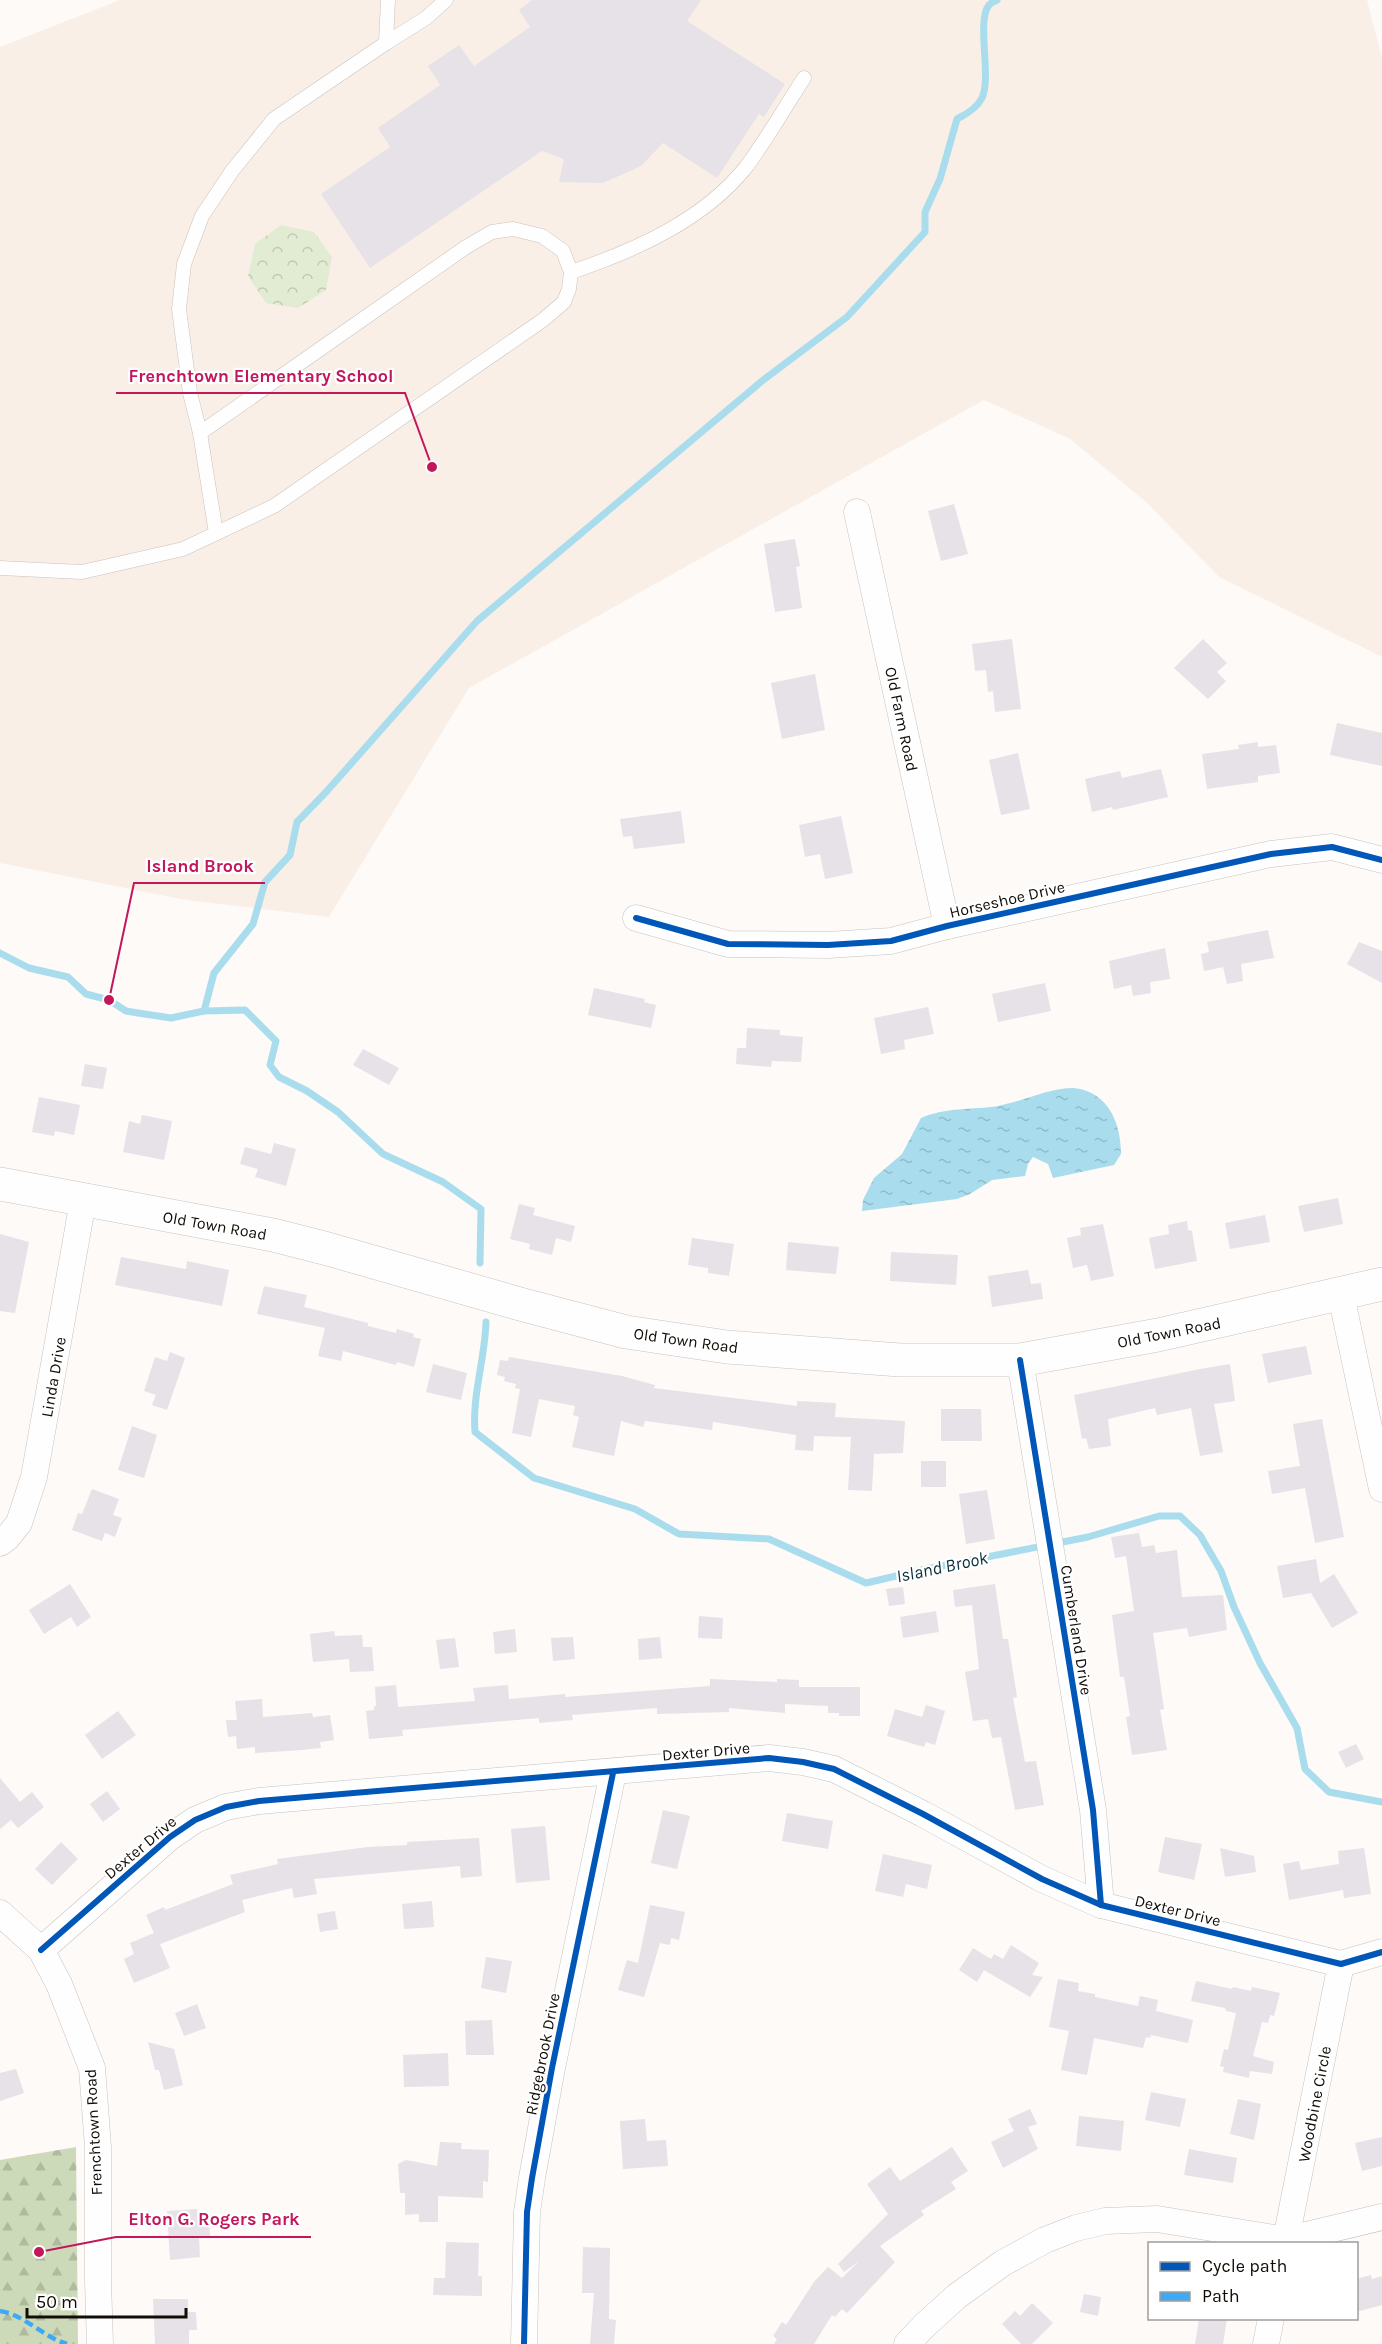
<svg xmlns="http://www.w3.org/2000/svg" width="1382" height="2344" font-family="Karla,sans-serif">
<defs>
<pattern id="forest-firs" width="22" height="20" patternUnits="userSpaceOnUse" patternTransform="scale(1.5)"><rect width="22" height="20" fill="#cddaba"/><path d="M5 1l3.5 6h-7zM16 11l3.5 6h-7z" fill="#afba9e"/></pattern>
<pattern id="park-crowns" width="20" height="18" patternUnits="userSpaceOnUse" patternTransform="scale(1.5)"><rect width="20" height="18" fill="#e2ecd3"/><path d="M2 6a3 3 0 1 1 6 0M12 15a3 3 0 1 1 6 0" fill="none" stroke="#c1c9b4"/></pattern>
<pattern id="water-ripples" width="26" height="14" patternUnits="userSpaceOnUse" patternTransform="scale(1.5)"><rect width="26" height="14" fill="#a9dded"/><path d="M2 4q2-2 4 0t4 0M15 11q2-2 4 0t4 0" fill="none" stroke="#90bcca"/></pattern>
</defs>
<rect width="100%" height="100%" fill="#fdfaf8"/>
<polygon fill="#f9efe7" points="120,0 1367,0 1382,58 1382,657 1219,577 1145,501 1070,439 984,400 469,688 329,917 186,900 0,863 0,47"/>
<polygon fill="url(#forest-firs)" points="76,2147 78,2344 0,2344 0,2160"/>
<polygon fill="url(#park-crowns)" points="281,225 314,232 332,257 326,290 298,308 266,303 248,276 255,244"/>
<path fill="url(#water-ripples)" d="M 1074,1088 C 1109,1092 1121,1124 1121,1154 L 1114,1165 L 1053,1178 L 1048,1164 L 1033,1157 L 1028,1164 L 1025,1176 L 992,1180 L 970,1194 L 957,1199 L 862,1211 L 863,1200 L 874,1178 L 902,1154 L 921,1118 C 946,1107 972,1110 998,1106 C 1024,1101 1048,1088 1074,1088 Z"/>
<g fill="none" stroke-linecap="round" stroke-linejoin="round">
<g stroke="#a9dded" stroke-width="7">
<polyline points="0,953 29,968 68,977 86,994 109,1000 126,1011 138,1013 171,1018 204,1011 245,1010 276,1041 270,1065 279,1077 307,1091 338,1112 383,1154 443,1182 481,1209 480,1263"/>
<path d="M 204,1011 L 214,973 L 253,924 L 265,882 L 290,855 L 297,822 L 327,791 L 477,621 L 762,381 L 847,317 L 925,232 L 925,212 L 940,179 L 957,119 C 967,114 977,108 982,98 C 992,76 976,21 989,5 C 991,3 994,2 997,0"/>
<path d="M 486,1322 C 485,1359 472,1395 475,1432 L 534,1478 L 635,1509 L 679,1534 L 769,1539 L 866,1583 L 926,1569 L 1088,1537 L 1159,1516 L 1180,1516 L 1200,1535 L 1221,1571 L 1234,1607 L 1260,1663 L 1297,1728 L 1305,1769 L 1329,1792 L 1382,1802"/>
</g>
</g>
<g fill="#e6e2e8">
<polygon points="532,0 701,0 687,21 785,84 764,117 759,114 717,178 663,143 641,166 603,183 559,182 564,159 542,151 370,268 321,194 390,147 378,128 440,85 428,66 459,45 474,66 530,27 519,10"/>
<polygon points="954,504 968,554 941,561 928,511"/>
<polygon points="795,539 800,566 796,567 802,608 775,612 764,544"/>
<polygon points="1012,639 1021,709 995,712 993,691 988,692 986,670 975,671 972,644"/>
<polygon points="1203,639 1227,663 1217,672 1226,681 1208,699 1174,668"/>
<polygon points="815,674 825,730 782,739 771,683"/>
<polygon points="1337,723 1382,733 1382,766 1330,755"/>
<polygon points="1258,742 1258,747 1276,745 1280,773 1258,776 1258,782 1207,789 1202,754 1239,749 1238,745"/>
<polygon points="1018,753 1030,809 1001,815 989,760"/>
<polygon points="1161,769 1168,797 1113,810 1112,807 1092,812 1085,779 1120,771 1122,778"/>
<polygon points="681,811 685,843 634,849 632,836 623,837 620,819"/>
<polygon points="841,816 853,873 825,879 820,854 805,857 799,825"/>
<polygon points="1268,930 1274,958 1241,964 1243,981 1227,984 1223,967 1204,971 1201,954 1209,952 1207,942"/>
<polygon points="1359,942 1382,951 1382,983 1347,964"/>
<polygon points="1165,948 1170,979 1150,982 1151,993 1133,996 1131,985 1114,989 1109,961"/>
<polygon points="1045,983 1051,1011 998,1022 992,994"/>
<polygon points="594,988 645,999 644,1002 656,1005 651,1028 588,1015"/>
<polygon points="928,1007 934,1034 904,1040 905,1049 881,1054 874,1018"/>
<polygon points="747,1028 780,1030 780,1035 803,1037 801,1062 772,1061 771,1067 736,1064 737,1048 746,1048"/>
<polygon points="363,1049 399,1068 389,1085 353,1065"/>
<polygon points="85,1064 107,1068 103,1089 81,1086"/>
<polygon points="39,1097 80,1105 74,1135 55,1131 54,1136 32,1132"/>
<polygon points="142,1115 172,1121 164,1160 123,1152 129,1121 140,1124"/>
<polygon points="274,1143 296,1149 286,1186 255,1177 258,1169 240,1164 245,1147 271,1154"/>
<polygon points="1338,1198 1343,1224 1304,1232 1298,1206"/>
<polygon points="519,1204 535,1208 533,1215 575,1226 571,1242 556,1238 552,1255 529,1249 530,1244 510,1239"/>
<polygon points="1265,1215 1270,1242 1230,1249 1225,1223"/>
<polygon points="1187,1221 1188,1230 1192,1231 1197,1261 1155,1269 1149,1238 1169,1234 1168,1225"/>
<polygon points="1103,1224 1114,1276 1091,1281 1087,1265 1073,1268 1067,1238 1081,1235 1080,1228"/>
<polygon points="0,1234 29,1242 15,1313 0,1311"/>
<polygon points="692,1238 734,1244 729,1276 708,1273 708,1268 688,1265"/>
<polygon points="788,1242 839,1247 836,1274 786,1270"/>
<polygon points="891,1252 958,1255 956,1285 890,1281"/>
<polygon points="121,1257 186,1269 187,1261 229,1270 222,1306 115,1285"/>
<polygon points="1028,1270 1031,1284 1041,1283 1043,1299 992,1307 988,1276"/>
<polygon points="264,1286 307,1295 304,1307 368,1323 368,1326 396,1333 397,1329 414,1334 413,1337 421,1339 414,1367 397,1362 396,1365 343,1351 341,1361 318,1356 325,1328 257,1314"/>
<polygon points="1306,1346 1312,1374 1268,1383 1262,1354"/>
<polygon points="170,1352 185,1358 167,1410 152,1405 156,1395 144,1391 155,1357 167,1361"/>
<polygon points="509,1357 622,1376 655,1385 654,1388 797,1406 797,1401 836,1403 835,1417 905,1421 903,1453 874,1454 872,1491 848,1490 851,1437 814,1436 813,1451 795,1450 796,1435 713,1422 712,1430 645,1421 643,1427 621,1421 614,1456 572,1447 579,1417 573,1415 575,1406 539,1399 531,1437 512,1433 520,1389 515,1388 516,1384 504,1381 505,1377 497,1375 500,1360 508,1361"/>
<polygon points="433,1364 467,1373 461,1400 426,1392"/>
<polygon points="1230,1364 1235,1401 1214,1404 1223,1452 1200,1456 1191,1408 1157,1415 1155,1408 1108,1419 1111,1446 1089,1449 1086,1438 1082,1439 1074,1395 1200,1369"/>
<polygon points="941,1409 981,1409 982,1441 941,1441"/>
<polygon points="1322,1419 1344,1537 1315,1543 1305,1488 1272,1494 1268,1471 1300,1466 1293,1424"/>
<polygon points="132,1426 157,1435 144,1478 118,1470"/>
<rect x="921" y="1461" width="25" height="26"/>
<polygon points="92,1489 119,1499 113,1515 122,1518 115,1537 105,1533 102,1541 72,1530 78,1513 82,1514"/>
<polygon points="987,1490 995,1539 966,1544 959,1494"/>
<polygon points="1139,1533 1142,1547 1154,1545 1156,1553 1177,1550 1182,1597 1223,1595 1227,1630 1189,1637 1187,1628 1153,1633 1164,1709 1160,1710 1167,1750 1132,1755 1126,1717 1130,1716 1124,1677 1120,1677 1112,1615 1134,1611 1126,1556 1115,1558 1111,1537"/>
<polygon points="1316,1559 1320,1583 1334,1574 1358,1613 1332,1628 1311,1593 1283,1598 1277,1566"/>
<polygon points="70,1584 91,1617 77,1627 71,1617 44,1634 29,1610"/>
<polygon points="995,1584 1003,1639 1008,1639 1017,1697 1013,1698 1025,1762 1036,1761 1044,1805 1015,1810 1001,1737 992,1738 988,1719 973,1721 965,1672 979,1669 972,1605 955,1607 953,1590"/>
<polygon points="903,1587 905,1604 889,1606 886,1589"/>
<polygon points="936,1611 939,1632 903,1638 900,1617"/>
<polygon points="699,1616 723,1618 722,1639 698,1638"/>
<polygon points="515,1629 517,1652 495,1654 493,1632"/>
<polygon points="334,1631 335,1636 362,1635 363,1647 372,1647 374,1671 350,1672 349,1659 313,1662 310,1634"/>
<polygon points="573,1637 575,1659 553,1661 551,1638"/>
<polygon points="660,1637 662,1658 639,1660 638,1639"/>
<polygon points="455,1638 459,1667 440,1669 436,1640"/>
<polygon points="710,1679 777,1682 777,1679 799,1680 799,1687 860,1687 860,1716 839,1716 839,1713 828,1713 828,1706 785,1704 785,1713 729,1708 729,1712 657,1714 657,1708 572,1715 573,1720 539,1723 539,1718 402,1730 403,1736 369,1739 366,1711 374,1710 374,1706 376,1706 375,1687 396,1685 398,1707 475,1701 473,1688 508,1685 509,1699 565,1694 565,1697 710,1686"/>
<polygon points="262,1699 263,1717 312,1713 313,1717 330,1715 334,1740 320,1742 321,1748 302,1750 255,1753 255,1747 237,1749 236,1736 228,1737 226,1720 237,1720 235,1701"/>
<polygon points="926,1705 945,1711 935,1745 926,1742 924,1747 887,1736 895,1709 922,1717"/>
<polygon points="118,1711 136,1735 102,1759 85,1735"/>
<polygon points="1356,1744 1364,1759 1346,1768 1338,1752"/>
<polygon points="0,1778 20,1802 32,1792 44,1807 18,1828 11,1820 0,1829"/>
<polygon points="107,1791 120,1809 103,1822 90,1804"/>
<polygon points="663,1810 690,1816 677,1869 651,1863"/>
<polygon points="787,1813 833,1821 828,1849 782,1841"/>
<polygon points="545,1826 550,1880 516,1883 511,1829"/>
<polygon points="1165,1837 1202,1844 1194,1880 1158,1872"/>
<polygon points="479,1838 482,1876 461,1878 460,1866 314,1879 317,1894 294,1898 292,1888 242,1900 245,1912 160,1944 170,1968 134,1983 124,1959 134,1954 130,1943 154,1933 146,1915 164,1907 165,1910 233,1884 230,1875 278,1864 277,1859 368,1847 407,1845 407,1842"/>
<polygon points="61,1842 78,1859 52,1885 35,1869"/>
<polygon points="1220,1848 1254,1856 1256,1872 1225,1877"/>
<polygon points="1364,1848 1371,1894 1344,1898 1343,1890 1289,1900 1283,1864 1299,1861 1301,1870 1339,1864 1338,1851"/>
<polygon points="883,1854 932,1865 927,1889 906,1884 903,1897 875,1891"/>
<polygon points="432,1901 434,1927 404,1929 402,1904"/>
<polygon points="650,1905 685,1912 679,1940 671,1938 670,1945 660,1943 644,1997 618,1990 627,1960 638,1963"/>
<polygon points="335,1911 338,1929 320,1932 317,1914"/>
<polygon points="1011,1945 1039,1963 1032,1975 1043,1977 1030,1997 984,1970 977,1982 959,1970 973,1948 991,1959 994,1954 1003,1959"/>
<polygon points="486,1957 512,1961 506,1993 481,1988"/>
<polygon points="1058,1979 1079,1983 1078,1991 1095,1994 1095,1997 1138,2006 1140,1996 1158,2000 1156,2011 1193,2020 1188,2043 1151,2035 1150,2038 1146,2037 1143,2048 1094,2038 1087,2075 1061,2070 1069,2031 1049,2027"/>
<polygon points="1196,1981 1232,1989 1233,1987 1251,1991 1252,1987 1280,1993 1274,2016 1270,2015 1268,2023 1262,2022 1253,2056 1274,2062 1272,2074 1250,2071 1249,2078 1223,2072 1224,2067 1220,2066 1224,2049 1228,2050 1236,2013 1226,2011 1225,2008 1191,2001"/>
<polygon points="197,2004 206,2028 184,2036 175,2013"/>
<polygon points="492,2020 494,2055 466,2055 465,2021"/>
<polygon points="148,2042 174,2049 183,2085 164,2090 159,2070 155,2070"/>
<polygon points="448,2053 449,2086 404,2087 403,2055"/>
<polygon points="16,2069 24,2093 0,2101 0,2073"/>
<polygon points="1151,2092 1186,2099 1180,2127 1145,2120"/>
<polygon points="1238,2099 1261,2104 1254,2140 1230,2134"/>
<polygon points="1030,2109 1037,2124 1028,2127 1038,2149 1003,2168 991,2142 1014,2131 1008,2119"/>
<polygon points="1079,2116 1124,2121 1121,2151 1076,2146"/>
<polygon points="645,2119 647,2141 666,2140 668,2166 623,2169 620,2121"/>
<polygon points="1382,2137 1382,2166 1362,2171 1355,2143"/>
<polygon points="440,2142 462,2143 461,2149 489,2150 488,2182 483,2181 483,2198 438,2196 438,2222 419,2222 419,2214 405,2215 405,2193 400,2193 398,2164 406,2160 437,2166"/>
<polygon points="952,2147 968,2171 951,2182 956,2189 921,2211 924,2215 880,2246 895,2262 847,2313 842,2309 835,2317 832,2315 814,2344 774,2344 777,2339 773,2336 782,2322 786,2325 814,2282 828,2267 842,2278 859,2261 844,2272 838,2264 888,2214 867,2184 890,2167 900,2181"/>
<polygon points="1189,2149 1237,2158 1233,2183 1184,2175"/>
<polygon points="197,2209 198,2216 209,2216 210,2237 199,2238 200,2257 170,2260 167,2211"/>
<polygon points="446,2242 479,2243 478,2276 482,2276 482,2296 433,2295 434,2278 445,2278"/>
<polygon points="583,2247 610,2248 609,2319 616,2320 614,2344 590,2344 594,2293 582,2293"/>
<polygon points="1371,2275 1372,2279 1382,2276 1382,2305 1356,2312 1356,2279"/>
<polygon points="1084,2294 1101,2297 1098,2316 1080,2312"/>
<polygon points="153,2299 188,2299 188,2312 196,2312 197,2330 189,2330 189,2344 155,2344"/>
<polygon points="1032,2303 1053,2323 1032,2344 1021,2344 1002,2324 1015,2311 1020,2316"/>
<polygon points="1199,2319 1227,2319 1223,2344 1195,2344"/>
</g>
<g fill="none" stroke-linecap="round" stroke-linejoin="round">
<g stroke="#c7c2bf" stroke-width="15">
<g id="service">
<polyline points="386,43 388,0"/>
<path d="M 571,272 C 634,251 704,220 746,167 C 767,139 785,107 804,78"/>
<polyline points="216,533 200,433 190,393 179,309 184,264 202,216 232,171 274,119 386,43 426,18 446,0"/>
<polyline points="0,568 82,572 183,549 274,506 543,320 564,302 569,289 571,272 563,251 542,236 513,229 492,232 466,247 200,433"/>
</g>
</g>
<g stroke="#c7c2bf" stroke-width="27">
<g id="minor">
<polyline points="857,512 947,926"/>
<polyline points="636,918 728,944 828,945 891,941 947,926 1271,854 1332,847 1382,860"/>
<polyline points="1341,1295 1382,1489"/>
<polyline points="1020,1360 1093,1810 1101,1905"/>
<polyline points="0,1543 7,1538 19,1523 34,1477 83,1201"/>
<polyline points="0,1913 41,1950 59,1984 92,2068 98,2147 98,2281 100,2344"/>
<polyline points="41,1950 170,1837 195,1820 226,1807 259,1801 769,1758 803,1762 834,1769 923,1814 1042,1879 1101,1905 1341,1964 1382,1952"/>
<polyline points="1285,2244 1341,1964"/>
<polyline points="524,2344 527,2212 532,2178 552,2068 613,1773"/>
<polyline points="907,2344 925,2325 957,2296 1003,2263 1045,2240 1076,2228 1105,2221 1157,2219 1286,2240 1382,2217"/>
<polyline points="1266,2344 1271,2318"/>
</g>
</g>
<g stroke="#c7c2bf" stroke-width="34">
<polyline id="secondary" points="0,1184 273,1235 328,1249 520,1304 626,1332 727,1347 900,1360 1020,1360 1158,1335 1382,1284"/>
</g>
<use href="#service" stroke="#fffefe" stroke-width="14"/>
<use href="#minor" stroke="#fffefe" stroke-width="26"/>
<use href="#secondary" stroke="#fffefe" stroke-width="33"/>
<path stroke="#3fa9f5" stroke-width="4.5" stroke-dasharray="9 4.5" stroke-linecap="butt" d="M 0,2311 C 25,2315 43,2337 67,2344"/>
<g stroke="#fff" stroke-width="10">
<g id="cycleway">
<polyline points="636,918 728,944 828,945 891,941 947,926 1271,854 1332,847 1382,860"/>
<polyline points="1020,1360 1093,1810 1101,1905"/>
<polyline points="41,1950 170,1837 195,1820 226,1807 259,1801 769,1758 803,1762 834,1769 923,1814 1042,1879 1101,1905 1341,1964 1382,1952"/>
<polyline points="524,2344 527,2212 532,2178 552,2068 613,1773"/>
</g>
</g>
<use href="#cycleway" stroke="#0057b8" stroke-width="6"/>
</g>
<g text-anchor="middle" stroke-width="4.5" stroke-linejoin="round" paint-order="stroke">
<g font-size="16" fill="#120c07" stroke="#fff">
<text transform="translate(902 719) rotate(78)" y="6">Old Farm Road</text>
<text transform="translate(1007 899) rotate(-13)" y="6">Horseshoe Drive</text>
<text transform="translate(215 1225) rotate(10)" y="6">Old Town Road</text>
<text transform="translate(1169 1332) rotate(-11)" y="6">Old Town Road</text>
<text transform="translate(686 1340) rotate(8)" y="6">Old Town Road</text>
<text transform="translate(53 1377) rotate(-80)" y="6">Linda Drive</text>
<text transform="translate(1077 1630) rotate(81)" y="6">Cumberland Drive</text>
<text transform="translate(706 1751) rotate(-5)" y="6">Dexter Drive</text>
<text transform="translate(140 1847) rotate(-40)" y="6">Dexter Drive</text>
<text transform="translate(1178 1910) rotate(14)" y="6">Dexter Drive</text>
<text transform="translate(542 2054) rotate(-79)" y="6">Ridgebrook Drive</text>
<text transform="translate(1314 2104) rotate(-79)" y="6">Woodbine Circle</text>
<text transform="translate(93 2132) rotate(-93)" y="6">Frenchtown Road</text>
</g>
<g font-size="18" font-style="italic" fill="#0b303a" stroke="#fff">
<text transform="translate(942 1567) rotate(-12)" y="6">Island Brook</text>
</g>
</g>
<path fill="none" stroke="#c2185b" stroke-width="2" d="M432 467L405 393H116M109 1000L134 883H265M39 2252L116 2237H311"/>
<g fill="#c2185b" stroke="#fff" stroke-width="2">
<circle cx="432" cy="467" r="6"/>
<circle cx="109" cy="1000" r="6"/>
<circle cx="39" cy="2252" r="6"/>
</g>
<g font-size="18" text-anchor="middle" font-weight="bold" fill="#c2185b" stroke="#fff" stroke-width="4.5" stroke-linejoin="round" paint-order="stroke">
<text x="261" y="382">Frenchtown Elementary School</text>
<text x="200" y="872">Island Brook</text>
<text x="214" y="2225">Elton G. Rogers Park</text>
</g>
<rect x="1148" y="2242" width="210" height="78" fill="#ffffff" stroke="#a09e9c" stroke-width="1.5"/>
<rect x="1160" y="2262" width="30" height="9" fill="#0057b8" stroke="#a09e9c" stroke-width="1.5"/>
<text x="1202" y="2272" font-size="18" fill="#120c07">Cycle path</text>
<rect x="1160" y="2292" width="30" height="9" fill="#3fa9f5" stroke="#a09e9c" stroke-width="1.5"/>
<text x="1202" y="2302" font-size="18" fill="#120c07">Path</text>
<path d="M27 2308v9h159v-9" fill="none" stroke="#120c07" stroke-width="3"/>
<text x="36" y="2308" font-size="18" fill="#120c07" stroke="#ffffff" stroke-width="4.5" paint-order="stroke">50 m</text>
</svg>
